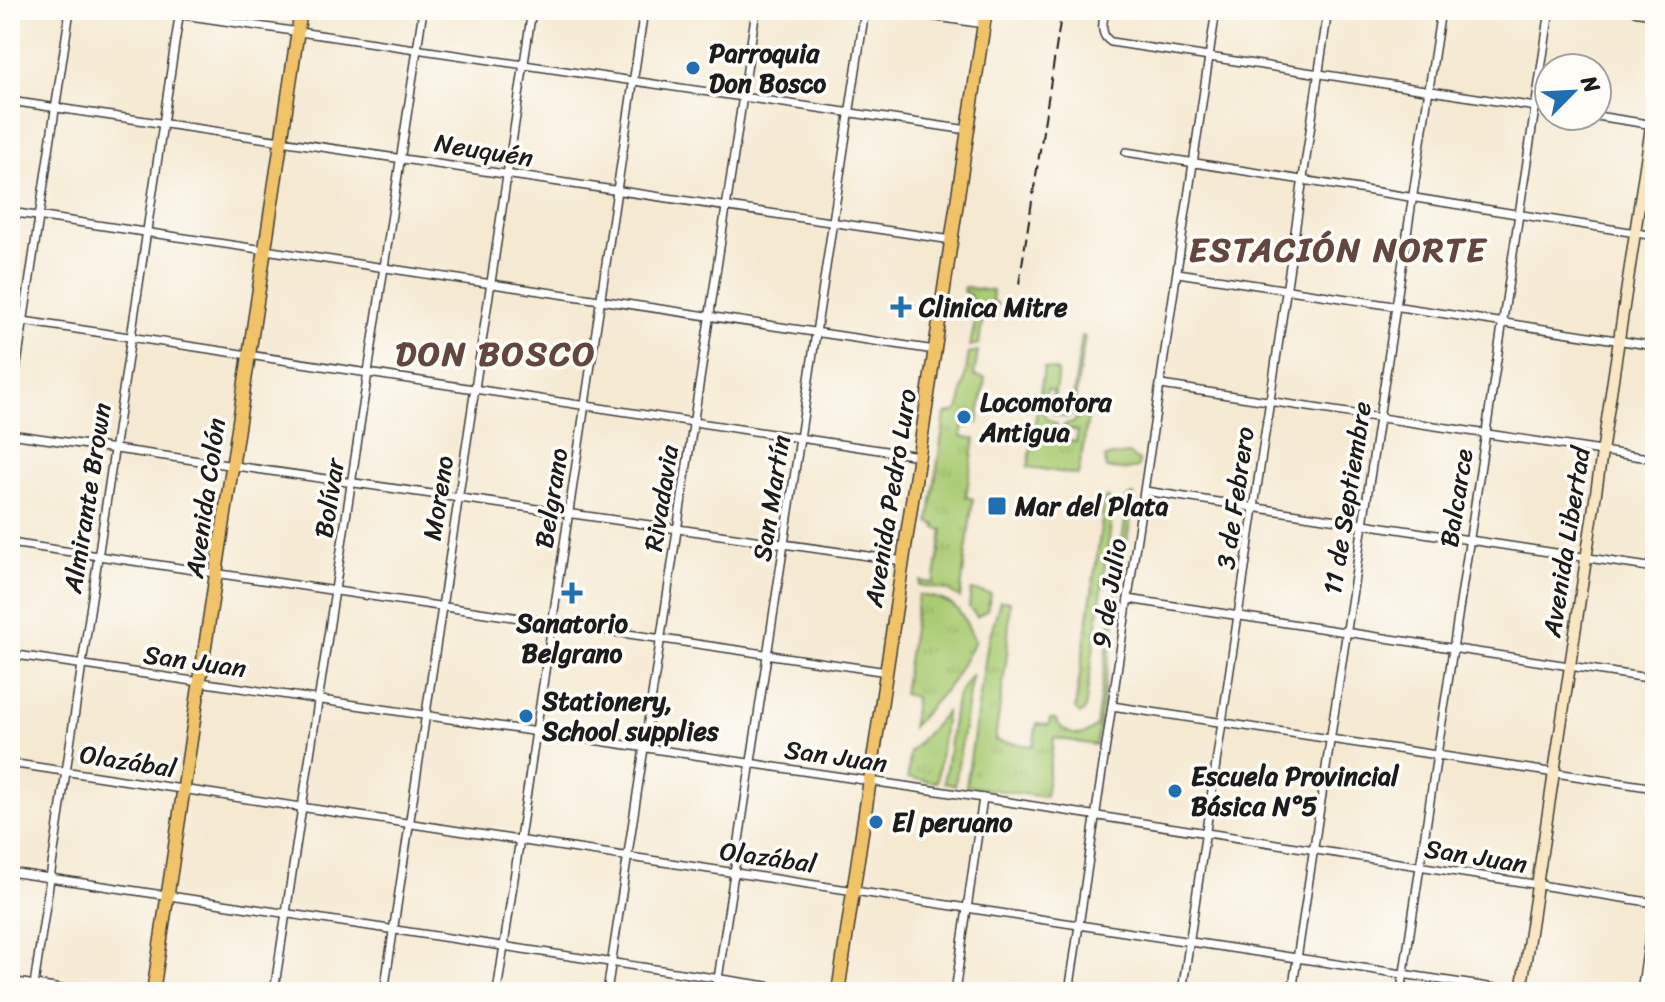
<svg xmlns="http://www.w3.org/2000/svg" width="1665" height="1002" font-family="Sriracha,sans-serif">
<defs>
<pattern id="grass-tufts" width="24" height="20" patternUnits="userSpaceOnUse" patternTransform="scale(2)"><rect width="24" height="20" fill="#abcc74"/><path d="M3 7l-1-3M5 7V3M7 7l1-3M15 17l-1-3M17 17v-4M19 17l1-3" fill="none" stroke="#93af64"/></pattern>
</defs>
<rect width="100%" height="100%" fill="#fdfcf7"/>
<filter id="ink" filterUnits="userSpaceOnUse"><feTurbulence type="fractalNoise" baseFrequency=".0125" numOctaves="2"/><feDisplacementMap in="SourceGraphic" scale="16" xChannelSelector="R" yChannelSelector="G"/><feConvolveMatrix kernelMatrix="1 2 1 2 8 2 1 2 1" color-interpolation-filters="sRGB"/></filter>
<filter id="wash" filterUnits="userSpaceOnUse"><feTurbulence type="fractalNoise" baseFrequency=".006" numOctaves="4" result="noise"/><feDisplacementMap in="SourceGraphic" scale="32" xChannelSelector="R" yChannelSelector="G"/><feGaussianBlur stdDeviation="1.8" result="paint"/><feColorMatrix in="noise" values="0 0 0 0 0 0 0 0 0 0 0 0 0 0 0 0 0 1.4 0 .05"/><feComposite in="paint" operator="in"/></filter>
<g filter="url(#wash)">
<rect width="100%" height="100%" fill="#f5e9d2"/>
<g fill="url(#grass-tufts)" stroke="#647448" stroke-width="2">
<path d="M 964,287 L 993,291 L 992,302 L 997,303 L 995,318 L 983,317 L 979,344 L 970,346 C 973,328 984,300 963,291 Z"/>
<polygon points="1082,336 1085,337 1073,414 1066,418 1053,414 1050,408 1053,391 1047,389 1043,411 1046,418 1057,424 1056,428 1049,427 1047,437 1076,442 1078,431 1063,428 1064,425 1073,423 1081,412 1089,413 1078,475 1028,467 1044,368 1058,371 1053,408 1071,411"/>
<polygon points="978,351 974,376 985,378 978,423 970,422 969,427 963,426 961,436 975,439 966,497 973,499 960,598 946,590 919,585 920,581 934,583 943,530 936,528 936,525 929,522 945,414 955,412 960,407 969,353"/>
<polygon points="1128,454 1139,461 1138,468 1126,470 1106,469 1105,457"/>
<path d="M 1134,495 L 1096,745 L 1054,738 L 1045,797 L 966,786 L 988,642 L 1000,601 L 1010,601 L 1007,655 L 995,741 L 1033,746 L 1037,724 L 1049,725 L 1050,719 L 1055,719 C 1065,735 1081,741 1096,726 L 1125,521 L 1124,503 L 1128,497 Z"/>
<polygon points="1107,497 1111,501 1111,525 1085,710 1080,714 1075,709 1102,521 1102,501"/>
<polygon points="971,590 991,594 987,610 977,617 969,607"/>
<path d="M 918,595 C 956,600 959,607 975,641 L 952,682 L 912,727 L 915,697 L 903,694 Z"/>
<polygon points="972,674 955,785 944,783 956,698"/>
<polygon points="946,712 937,782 908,778 910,752"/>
</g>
</g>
<g filter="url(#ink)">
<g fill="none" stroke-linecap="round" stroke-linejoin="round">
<g stroke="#3d3b37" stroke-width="10">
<g id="minor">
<polyline points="149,10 968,130"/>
<polyline points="891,10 984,24"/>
<path d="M 1105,10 C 1103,22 1099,35 1111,42 L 1549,109"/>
<polyline points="10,101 952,240"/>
<polyline points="1597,116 1654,125"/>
<polyline points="1126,152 1655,236"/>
<polyline points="10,212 935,350"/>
<polyline points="1178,273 1655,346"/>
<polyline points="10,319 919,456"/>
<polyline points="1161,385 1655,459"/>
<polyline points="10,411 70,10"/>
<polyline points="10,434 903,561"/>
<polyline points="1145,491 1655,568"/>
<polyline points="10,543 887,672"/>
<polyline points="1128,599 1655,679"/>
<polyline points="10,654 938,791 1655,903"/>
<polyline points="1112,706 1655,788"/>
<polyline points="10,763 1521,992"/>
<polyline points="10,872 808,992"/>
<polyline points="10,981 80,992"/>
<polyline points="33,992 180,10"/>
<polyline points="274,992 423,10"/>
<polyline points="384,992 532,10"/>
<polyline points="497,992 644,10"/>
<polyline points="607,992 756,10"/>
<polyline points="716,992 865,10"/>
<polyline points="955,992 983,798"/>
<polyline points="1069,992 1216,10"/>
<polyline points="1182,992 1328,10"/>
<polyline points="1292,992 1441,10"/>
<polyline points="1401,992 1550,10"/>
<polyline points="1641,992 1655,898"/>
</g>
</g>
<g stroke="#3d3b37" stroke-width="13">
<g id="secondary">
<polyline points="1636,10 1655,13"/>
<polyline points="1521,992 1655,100"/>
</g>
</g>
<g stroke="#3d3b37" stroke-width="15">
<g id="primary">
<polyline points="153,992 301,10"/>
<polyline points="838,992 986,10"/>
</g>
</g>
<use href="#minor" stroke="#fff" stroke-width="7"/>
<use href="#secondary" stroke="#f9e7c3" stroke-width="10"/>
<use href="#primary" stroke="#f1c369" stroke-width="12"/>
<polyline stroke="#1c1c1c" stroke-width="2" stroke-dasharray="12 6" stroke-linecap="butt" points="1019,284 1062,10"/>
</g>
</g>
<g fill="#1f6fb2" stroke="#fdfcf7" stroke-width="3">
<circle cx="693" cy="68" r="8"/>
<path d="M897 295h8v8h8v8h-8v8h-8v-8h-8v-8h8z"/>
<circle cx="964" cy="417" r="8"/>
<rect x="987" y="496" width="20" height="20" rx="4"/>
<path d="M568 581h8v8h8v8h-8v8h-8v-8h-8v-8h8z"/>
<circle cx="526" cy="716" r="8"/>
<circle cx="1175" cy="791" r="8"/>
<circle cx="876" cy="822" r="8"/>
</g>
<g text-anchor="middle" stroke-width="7" stroke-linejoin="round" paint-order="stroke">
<g font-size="26" font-weight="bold" fill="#1c1c1c" stroke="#fdfcf7" text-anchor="start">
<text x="709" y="62">Parroquia<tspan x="709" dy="30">Don Bosco</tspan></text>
<text x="919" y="316">Clinica Mitre</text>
<text x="980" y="411">Locomotora<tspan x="980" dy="30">Antigua</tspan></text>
<text x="1015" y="515">Mar del Plata</text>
<text x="572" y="632" text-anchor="middle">Sanatorio<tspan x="572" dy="30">Belgrano</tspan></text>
<text x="542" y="710">Stationery,<tspan x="542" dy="30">School supplies</tspan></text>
<text x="1191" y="785">Escuela Provincial<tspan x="1191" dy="30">Básica N°5</tspan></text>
<text x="892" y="831">El peruano</text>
</g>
<g font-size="26" fill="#1c1c1c" stroke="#fdfcf7">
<text transform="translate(484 150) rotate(9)" y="9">Neuquén</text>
<text transform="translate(87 498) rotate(-81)" y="9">Almirante Brown</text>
<text transform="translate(205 498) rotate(-82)" y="9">Avenida Colón</text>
<text transform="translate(329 498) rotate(-81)" y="9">Bolívar</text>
<text transform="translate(438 498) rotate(-81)" y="9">Moreno</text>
<text transform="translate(551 498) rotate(-81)" y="9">Belgrano</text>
<text transform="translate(661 498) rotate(-81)" y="9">Rivadavia</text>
<text transform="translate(771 498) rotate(-81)" y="9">San Martín</text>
<text transform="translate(890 498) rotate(-81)" y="9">Avenida Pedro Luro</text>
<text transform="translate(1235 498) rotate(-82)" y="9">3 de Febrero</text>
<text transform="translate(1347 498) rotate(-81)" y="9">11 de Septiembre</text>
<text transform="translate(1456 498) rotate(-81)" y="9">Balcarce</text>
<text transform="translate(1566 542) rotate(-81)" y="9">Avenida Libertad</text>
<text transform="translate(1109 593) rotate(-81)" y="9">9 de Julio</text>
<text transform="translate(195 661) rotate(8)" y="9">San Juan</text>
<text transform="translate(836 756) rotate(8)" y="9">San Juan</text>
<text transform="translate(128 761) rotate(9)" y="9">Olazábal</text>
<text transform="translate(1476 856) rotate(9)" y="9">San Juan</text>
<text transform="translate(768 857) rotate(8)" y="9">Olazábal</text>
</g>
<g font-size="34" font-weight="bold" letter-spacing="2" fill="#63463f" stroke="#fdfcf7">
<text x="1338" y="261">ESTACIÓN NORTE</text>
<text x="496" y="365">DON BOSCO</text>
</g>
</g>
<rect width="1665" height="1002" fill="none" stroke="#fdfcf7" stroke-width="40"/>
<g transform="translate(1573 92) rotate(66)"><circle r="38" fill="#fdfcf7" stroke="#a3a29f" stroke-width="2"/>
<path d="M0-6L14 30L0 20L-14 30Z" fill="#1f6fb2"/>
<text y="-12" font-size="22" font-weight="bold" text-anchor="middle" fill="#1c1c1c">N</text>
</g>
</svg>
